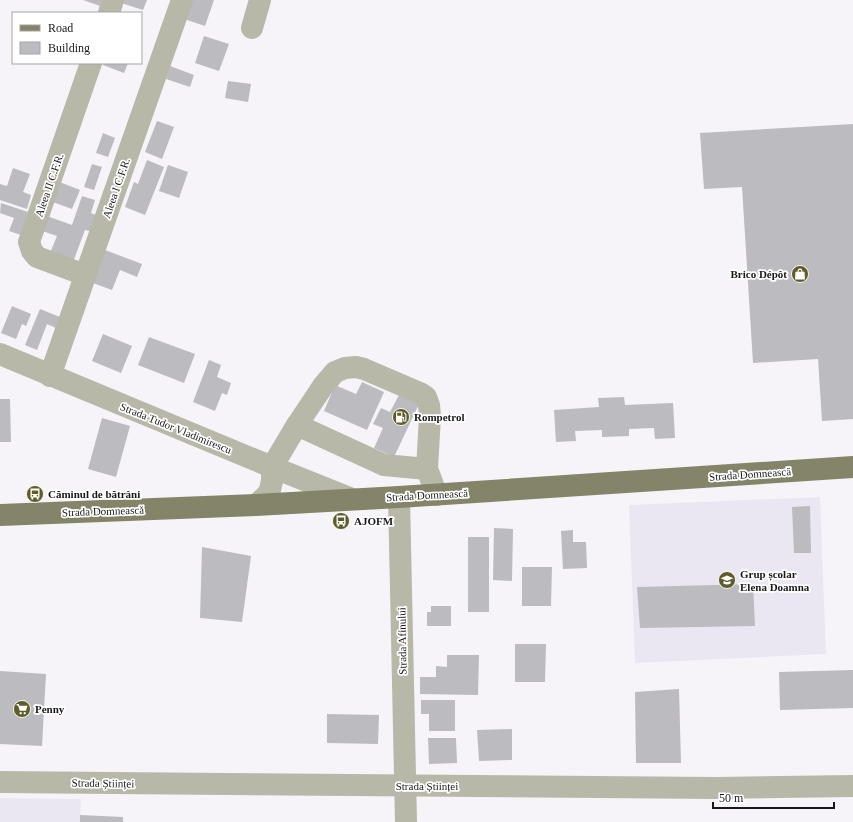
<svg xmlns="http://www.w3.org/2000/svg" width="853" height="822" font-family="Georgia,serif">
<rect width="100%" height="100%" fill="#f6f4f9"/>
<g fill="#ebe7f2">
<polygon points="820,497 826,654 635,663 629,505"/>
<polygon points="0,798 81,799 80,822 0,822"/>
</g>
<g fill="#bcbbbf">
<polygon points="83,0 102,0 100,6"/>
<polygon points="122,0 147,0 143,10 121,3"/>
<polygon points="190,0 214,0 205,26 184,19"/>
<polygon points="204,36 229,44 219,71 195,63"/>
<polygon points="104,63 128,63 124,73 103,65"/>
<polygon points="170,66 194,75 190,87 166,79"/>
<polygon points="228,81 251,84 248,102 225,98"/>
<polygon points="157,121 174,127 162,159 145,152"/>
<polygon points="853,124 853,419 822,421 818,359 753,363 742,187 704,189 700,133"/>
<polygon points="103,133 115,138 108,157 96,153"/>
<polygon points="147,160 164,167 145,215 125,207 134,182 138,184"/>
<polygon points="92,164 102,167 94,190 84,187"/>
<polygon points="168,165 188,172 179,198 159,191"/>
<polygon points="13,168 30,174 23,192 31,195 27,209 0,200 0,184 7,186"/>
<polygon points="57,181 80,190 72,209 50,201"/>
<polygon points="82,196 95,200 91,213 96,215 90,231 85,230 73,262 50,253 57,236 42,231 47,216 72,225"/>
<polygon points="1,203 28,212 21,235 9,231 14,218 0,213"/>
<polygon points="105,250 142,264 137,277 120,270 112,290 93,283"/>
<polygon points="12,306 31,314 26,326 22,324 16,339 1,333"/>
<polygon points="40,309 60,317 56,328 47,324 37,350 25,345"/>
<polygon points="103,334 132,346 121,373 92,361"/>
<polygon points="149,337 195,354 184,383 138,365"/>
<polygon points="209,360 221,365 217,377 231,383 227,395 222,393 215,411 193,402"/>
<polygon points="362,382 384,392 367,430 324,411 335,385 356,394"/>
<polygon points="399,395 419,404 394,457 374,448 383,428 373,424 381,408 390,412"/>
<polygon points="624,397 625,405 673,403 675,438 655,439 654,428 629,429 629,436 602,437 602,430 575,431 576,441 556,442 554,410 599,407 598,398"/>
<polygon points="0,399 10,399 11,442 0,442"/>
<polygon points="102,418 130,426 116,477 88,469"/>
<polygon points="810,506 811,553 794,553 792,507"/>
<polygon points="494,528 513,529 512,581 493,580"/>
<polygon points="573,530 573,542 586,542 587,568 563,569 561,531"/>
<rect x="468" y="537" width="21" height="75"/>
<polygon points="202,547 251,556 242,622 200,618"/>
<polygon points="522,567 552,567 551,606 522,606"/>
<polygon points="753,584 755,626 640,628 637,587"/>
<polygon points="431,606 451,606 451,626 427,626 427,612 431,612"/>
<polygon points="515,644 546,644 545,682 515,682"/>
<polygon points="447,655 479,655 478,695 420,694 420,677 436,677 436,666 447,667"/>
<polygon points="853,670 853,708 780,710 779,672"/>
<polygon points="0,671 46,674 42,746 0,744"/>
<polygon points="679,689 681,763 636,763 635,692"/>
<polygon points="421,700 455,700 455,731 429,731 429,714 421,714"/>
<polygon points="327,714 379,715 378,744 327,743"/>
<polygon points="512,729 512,760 479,761 477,730"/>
<polygon points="428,738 456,738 457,763 429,764"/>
<polygon points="80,815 123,817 123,822 80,822"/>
</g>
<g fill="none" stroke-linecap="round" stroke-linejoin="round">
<g stroke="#b8b8a9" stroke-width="22">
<polyline points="109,13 113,0"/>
<polyline points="252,28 260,0"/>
<polyline points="85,275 37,257 32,251 29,242 91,63"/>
<polyline points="0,354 272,467 352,499"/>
<polyline points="50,376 182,0"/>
<polyline points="297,425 384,465 427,469"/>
<polyline points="399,497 406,822"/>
<polyline points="256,505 266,496 270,490 272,481 272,467 297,425 323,386 335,372 345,368 356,367 364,369 420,393 426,397 429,405 430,416 427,469 437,495"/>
<polyline points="0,782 716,788 853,786"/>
</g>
<polyline stroke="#848469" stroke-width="22" points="0,515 256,505 399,497 853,467"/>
</g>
<defs>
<g id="shop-disc" transform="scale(0.9)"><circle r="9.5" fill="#5e5d2a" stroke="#fff"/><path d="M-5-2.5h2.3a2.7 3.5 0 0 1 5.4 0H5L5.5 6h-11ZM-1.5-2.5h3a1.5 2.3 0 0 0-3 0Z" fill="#fff"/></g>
<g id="fuel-disc" transform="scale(0.9)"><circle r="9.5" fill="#5e5d2a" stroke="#fff"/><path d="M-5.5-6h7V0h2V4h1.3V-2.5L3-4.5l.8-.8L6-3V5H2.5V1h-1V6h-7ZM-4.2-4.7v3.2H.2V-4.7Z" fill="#fff"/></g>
<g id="bus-disc" transform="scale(0.9)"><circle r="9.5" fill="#5e5d2a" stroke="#fff"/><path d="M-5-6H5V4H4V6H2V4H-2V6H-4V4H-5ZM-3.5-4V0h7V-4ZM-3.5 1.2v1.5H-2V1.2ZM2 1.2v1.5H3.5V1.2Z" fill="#fff"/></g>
<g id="university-disc" transform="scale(0.9)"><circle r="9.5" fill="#5e5d2a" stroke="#fff"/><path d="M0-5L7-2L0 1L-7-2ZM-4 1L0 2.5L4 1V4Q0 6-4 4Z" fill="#fff"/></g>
<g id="supermarket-disc" transform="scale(0.9)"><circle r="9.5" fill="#5e5d2a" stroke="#fff"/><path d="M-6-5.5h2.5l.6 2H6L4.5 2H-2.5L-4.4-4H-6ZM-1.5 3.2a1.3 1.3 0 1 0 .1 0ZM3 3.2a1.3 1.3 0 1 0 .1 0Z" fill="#fff"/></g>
</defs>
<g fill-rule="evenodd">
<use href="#shop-disc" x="800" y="274"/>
<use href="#fuel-disc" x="401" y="417"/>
<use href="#bus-disc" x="35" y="494"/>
<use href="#bus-disc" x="341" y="521"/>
<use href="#university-disc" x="727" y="580"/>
<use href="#supermarket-disc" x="22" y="709"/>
</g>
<g text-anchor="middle" stroke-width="3.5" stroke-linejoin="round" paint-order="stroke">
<g font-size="11" fill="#181819" stroke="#fff">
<text transform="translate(49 185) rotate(-71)" y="4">Aleea II C.F.R.</text>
<text transform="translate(116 188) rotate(-71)" y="4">Aleea I C.F.R.</text>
<text transform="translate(176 428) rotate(22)" y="4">Strada Tudor Vladimirescu</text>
<text transform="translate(750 474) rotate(-4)" y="4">Strada Domnească</text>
<text transform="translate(427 495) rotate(-3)" y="4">Strada Domnească</text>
<text transform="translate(103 511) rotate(-2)" y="4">Strada Domnească</text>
<text transform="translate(402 641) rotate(-91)" y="4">Strada Afinului</text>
<text transform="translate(103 783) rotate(1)" y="4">Strada Științei</text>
<text x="427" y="790">Strada Științei</text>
</g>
<g font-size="11" font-weight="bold" fill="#181819" stroke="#fff" text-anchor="start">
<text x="787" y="278" text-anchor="end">Brico Dépôt</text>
<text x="414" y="421">Rompetrol</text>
<text x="48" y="498">Căminul de bătrâni</text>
<text x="354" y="525">AJOFM</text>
<text x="740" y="578">Grup școlar<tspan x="740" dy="13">Elena Doamna</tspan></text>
<text x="35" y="713">Penny</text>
</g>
</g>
<rect x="12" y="12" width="130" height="52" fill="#ffffff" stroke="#a3a3a3"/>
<rect x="20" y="25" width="20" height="6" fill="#848469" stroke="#a3a3a3"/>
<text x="48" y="32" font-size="12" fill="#181819">Road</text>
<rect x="20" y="42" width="20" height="12" fill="#bcbbbf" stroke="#a3a3a3"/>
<text x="48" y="52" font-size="12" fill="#181819">Building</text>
<path d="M713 802v6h121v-6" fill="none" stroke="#181819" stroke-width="2"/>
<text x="719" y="802" font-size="12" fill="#181819" stroke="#ffffff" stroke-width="3" paint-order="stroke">50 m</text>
</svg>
